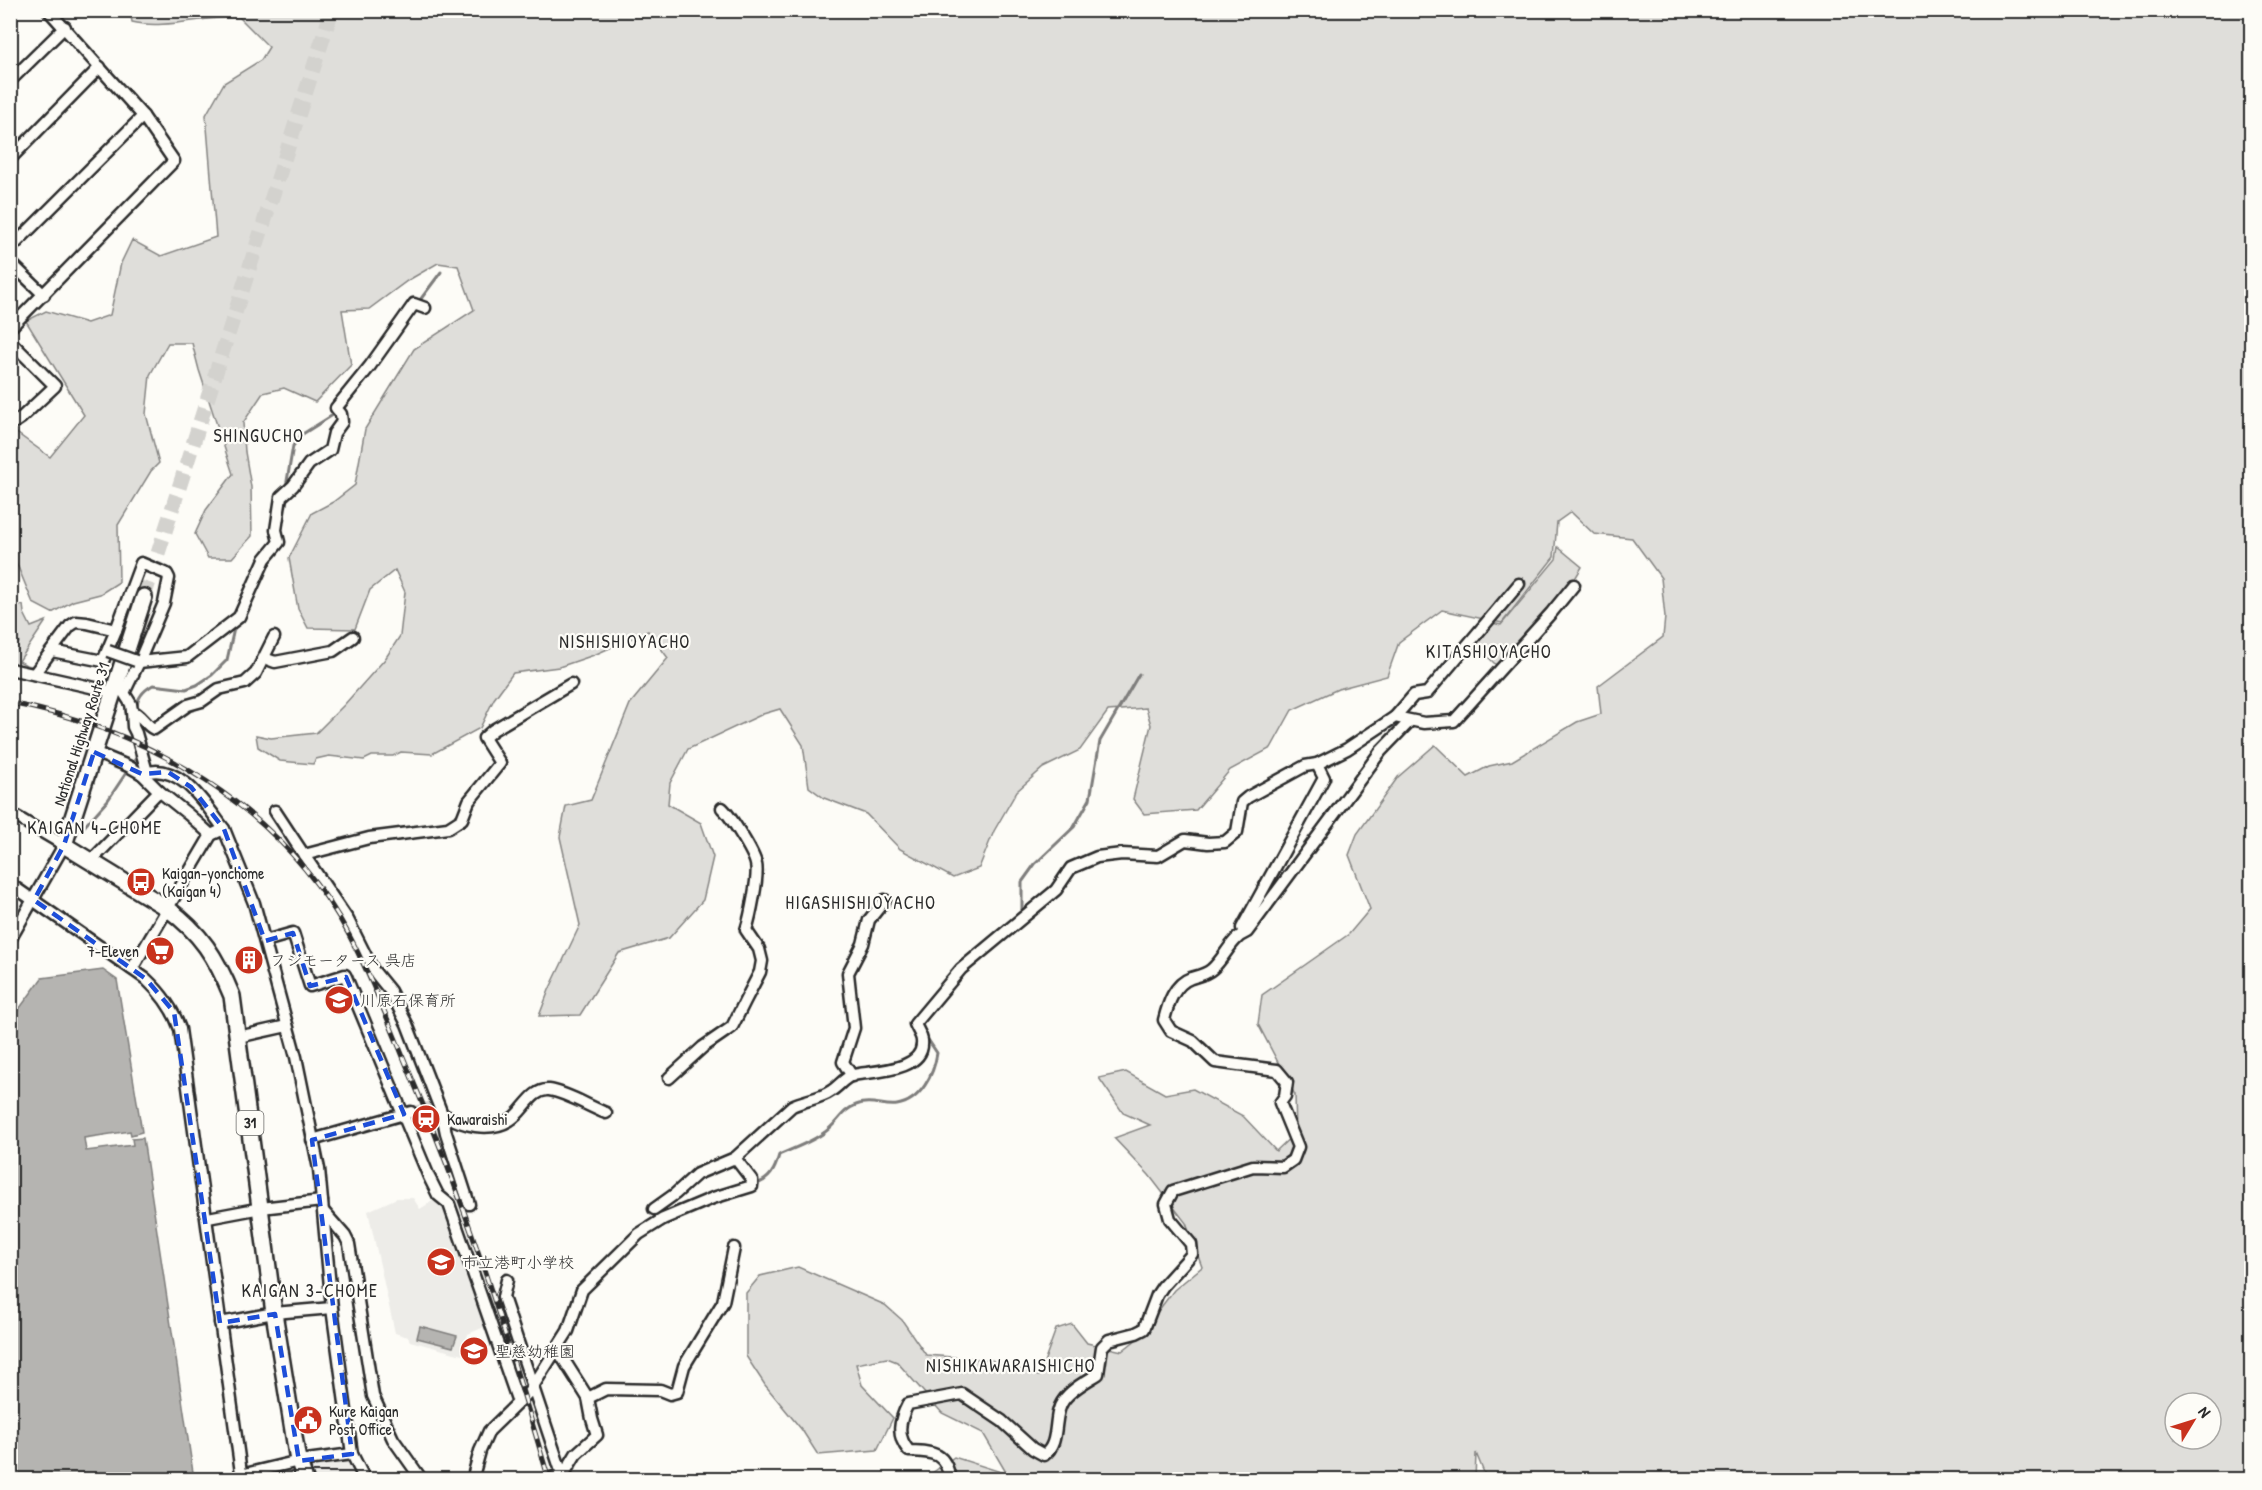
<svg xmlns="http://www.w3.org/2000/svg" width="2262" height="1490" font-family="'Patrick Hand','Klee One',sans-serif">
<rect width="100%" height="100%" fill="#fdfcf7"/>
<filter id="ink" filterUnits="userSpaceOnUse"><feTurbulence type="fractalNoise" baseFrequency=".0167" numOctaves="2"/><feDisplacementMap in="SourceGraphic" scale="12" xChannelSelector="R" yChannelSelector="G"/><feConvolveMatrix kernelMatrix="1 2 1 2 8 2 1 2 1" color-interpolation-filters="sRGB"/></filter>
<g filter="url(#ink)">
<g fill="#edece8">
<polygon points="397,1198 413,1198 420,1209 434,1200 448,1208 489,1325 468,1334 462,1355 410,1341 408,1337 395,1333 368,1211"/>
<polygon points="352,1454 365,1479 242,1480"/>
</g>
<g fill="#dfdeda" stroke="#858482" stroke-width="1.5" fill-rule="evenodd">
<path d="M 130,11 L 2251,11 L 2251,1479 L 1487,1480 L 1476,1453 L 1475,1480 L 924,1479 L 954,1457 L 1007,1474 L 983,1433 L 942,1413 L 897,1362 L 887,1358 L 856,1364 L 862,1385 L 893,1418 L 877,1450 L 818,1455 L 802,1430 L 765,1385 L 746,1356 L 746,1293 L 760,1276 L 798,1267 L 885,1305 L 902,1320 L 926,1355 L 991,1360 L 1039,1376 L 1056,1329 L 1072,1324 L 1087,1343 L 1122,1351 L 1137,1339 L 1174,1290 L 1202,1267 L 1186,1223 L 1149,1175 L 1114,1138 L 1150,1125 L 1123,1113 L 1099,1078 L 1126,1072 L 1165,1094 L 1193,1089 L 1243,1116 L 1276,1151 L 1296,1132 L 1295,1095 L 1258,1024 L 1262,995 L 1349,934 L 1370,909 L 1349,855 L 1357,834 L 1398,777 L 1435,745 L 1468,777 L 1489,766 L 1512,761 L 1577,722 L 1601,714 L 1598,686 L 1663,637 L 1665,617 L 1661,578 L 1632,538 L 1594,534 L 1571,512 L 1557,522 L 1554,557 L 1502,623 L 1442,610 L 1399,642 L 1387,676 L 1338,689 L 1292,710 L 1271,748 L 1230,770 L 1196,810 L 1144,814 L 1133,799 L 1151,725 L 1146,708 L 1108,711 L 1080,750 L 1043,768 L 1017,791 L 994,831 L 979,868 L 953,878 L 900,849 L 866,814 L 824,798 L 809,787 L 803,745 L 780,709 L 763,714 L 688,749 L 670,783 L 668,804 L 701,823 L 713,857 L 703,900 L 669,938 L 619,953 L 580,1015 L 539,1016 L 549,990 L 580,925 L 560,837 L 566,806 L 591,800 L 630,704 L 668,658 L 648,631 L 594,655 L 559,667 L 513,673 L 494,699 L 480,728 L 432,754 L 401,752 L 393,756 L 372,756 L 364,760 L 329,756 L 316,759 L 313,764 L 280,761 L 258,747 L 256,735 L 271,738 L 316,733 L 344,705 L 385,659 L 400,636 L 405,592 L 395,570 L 370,590 L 355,629 L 308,628 L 298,609 L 289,558 L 312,513 L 333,502 L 355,485 L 365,429 L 414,349 L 474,310 L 458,266 L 438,263 L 407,281 L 369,309 L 342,310 L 351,365 L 315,402 L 284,388 L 263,393 L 243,423 L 245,452 L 251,487 L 252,536 L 232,558 L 208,558 L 195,534 L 206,510 L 233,474 L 199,370 L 192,343 L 168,343 L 150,375 L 146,414 L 159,463 L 151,471 L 118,525 L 119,582 L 100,594 L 73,601 L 52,613 L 33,603 L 11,550 L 11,429 L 50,457 L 84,415 L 26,321 L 46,311 L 87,323 L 110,315 L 121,263 L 132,240 L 161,256 L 216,237 L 206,115 L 224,83 L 261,60 L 269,47 L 239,17 C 204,16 164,30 132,22 ZM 2175,1403 L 2211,1403 L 2211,1439 L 2175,1439 Z"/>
<polygon points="1558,547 1582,567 1573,582 1499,668 1472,641 1488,622 1501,625 1556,559"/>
<polygon points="23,605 24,613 31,627 46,621 19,661 26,665 37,667 34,673 11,667 10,659 19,642 11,638 11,608"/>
</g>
<g fill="#b5b4b1" stroke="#7e7d7b" stroke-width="1.5">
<polygon points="103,970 117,980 142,1132 131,1135 130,1131 84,1138 86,1151 133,1145 132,1139 143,1138 194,1479 11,1479 11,1020 42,978"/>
<polygon points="420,1326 457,1336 453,1347 417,1338"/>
</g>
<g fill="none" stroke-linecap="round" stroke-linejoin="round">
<g stroke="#7e7d7b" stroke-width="3">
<polyline points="417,304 441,272"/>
<polyline points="286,487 293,446 301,435 344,408 359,388"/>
<path d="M 137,708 C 137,698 144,690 153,685 L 186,689 L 197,685 L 212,675 L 227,660 L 235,624"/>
<polyline points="82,829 108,800 136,758 136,751"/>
<polyline points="1024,914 1022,909 1022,882 1035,864 1074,827 1090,799 1100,741 1139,674"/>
<path d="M 754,1185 C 770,1180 775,1170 779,1155 C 794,1148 812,1142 825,1132 C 837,1124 842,1110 856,1105 C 870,1099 884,1107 897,1105 C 921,1101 934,1074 937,1053 L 925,1035"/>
</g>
<polyline stroke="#d3d2ce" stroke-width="10" stroke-dasharray="10 5" stroke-linecap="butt" points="411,1112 438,1104"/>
<polyline stroke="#d3d2ce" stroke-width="15" stroke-dasharray="15 8" stroke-linecap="butt" points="144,597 332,10"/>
<g stroke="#2b2b2b" stroke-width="15">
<g id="minor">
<polyline points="10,81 65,27"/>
<polyline points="10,159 100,67"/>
<polyline points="10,249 143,116"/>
<polyline points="10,262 44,295"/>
<polyline points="10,328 174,161 143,116 48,10"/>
<polyline points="10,341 55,386 21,418 15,422 10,420"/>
<polyline points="116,630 141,563 167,574 169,578 164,603 139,662 187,657 239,617 265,559 279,542 276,530 281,497 293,486 309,464 330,450 334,433 342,422 341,414 336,408 370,366 414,304 425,308"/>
<polyline points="264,658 275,662 333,651 353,637"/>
<path d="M 136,661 L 139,662 L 124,693 L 131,704 L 132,711 C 142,715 145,725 154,729 L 188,705 L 202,701 L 219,689 L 245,683 L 256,673 L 274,637"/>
<polyline points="10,669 113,692"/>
<polyline points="34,674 70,626 76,622 87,623 116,630 103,661 52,651"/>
<polyline points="132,711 133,727 136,733 147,772"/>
<polyline points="1395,717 1414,695 1427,693 1519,584"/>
<polyline points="94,752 128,766 142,774 159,791 189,815 211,835"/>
<path d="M 142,774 C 178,759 206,805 224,829"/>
<polyline points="275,811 304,855 369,838 448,828 462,819 469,801 500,763 484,738 493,730 571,684"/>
<polyline points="10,813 64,845 10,940"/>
<path d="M 304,855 L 348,920 L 373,970 L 390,991 L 407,1024 L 442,1114 C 462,1125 489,1133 510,1120 C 523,1113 532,1088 549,1090 C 566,1092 590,1107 606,1113"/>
<polyline points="90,862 159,791"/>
<path d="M 10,884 L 146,979 C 162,994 173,1009 180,1029 L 242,1480"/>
<polyline points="1242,928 1324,778 1317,764"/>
<polyline points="265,941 293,933 310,986 345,975 346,977 429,1177 438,1195 449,1204 518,1402"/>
<polyline points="132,969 211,835 224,829 254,903 296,1057 319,1169 332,1308 352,1454 365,1480"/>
<polyline points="238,1037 287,1026"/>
<polyline points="852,1076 843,1062 854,1028 848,973 863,944 869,920 885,900"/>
<path d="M 669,1078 L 703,1047 L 732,1027 L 745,1001 L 760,972 L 762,961 L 759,949 L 746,930 C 750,918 759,876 756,864 C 754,853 730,815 722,808"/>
<polyline points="442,1114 446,1133 469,1204"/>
<polyline points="312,1140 411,1112"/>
<path d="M 654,1209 L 675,1194 L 697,1174 L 735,1158 L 792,1106 C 804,1100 820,1099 831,1091 C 838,1087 845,1077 853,1075 C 871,1071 925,1072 922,1041 C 922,1036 917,1029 915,1024 L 961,969 L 1056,890 L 1071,868 L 1097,857 L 1122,854 L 1158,856 L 1185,840 L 1208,843 L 1225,842 L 1237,832 L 1242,802 L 1248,797 L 1305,766 L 1317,764 L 1347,749 L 1395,717 L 1424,723 L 1454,721 L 1552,612 L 1574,585"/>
<polyline points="324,1212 345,1236 349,1244 373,1396 393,1439 422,1480"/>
<polyline points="208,1218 261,1208 322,1201"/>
<polyline points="507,1280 503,1297 564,1480"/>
<polyline points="220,1323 274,1313 332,1308"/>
<polyline points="588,1398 606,1389 660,1390 670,1394 677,1392 684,1366 723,1302 734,1248"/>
<polyline points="241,1475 299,1461 352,1454"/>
<polyline points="472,1480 480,1451 489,1431 530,1391 568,1331 582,1290 639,1234 663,1219 713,1198 752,1186 752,1180 735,1158"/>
<polyline points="545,1480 564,1474 576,1454 597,1435 592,1419 588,1398 557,1349"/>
<path d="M 950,1480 C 946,1452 933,1452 909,1451 C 896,1436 899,1421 908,1404 L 962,1394 L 1002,1421 L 1033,1449 L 1044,1455 C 1061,1443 1052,1416 1063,1401 C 1071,1389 1087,1381 1098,1374 L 1102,1347 L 1109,1340 L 1136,1333 L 1144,1329 L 1157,1295 L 1163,1286 L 1192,1254 L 1191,1244 L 1170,1219 L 1166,1204 L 1173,1191 L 1253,1166 L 1283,1167 L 1293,1160 L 1298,1147 L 1280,1103 L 1285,1096 L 1287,1082 L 1277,1070 L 1215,1062 L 1193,1041 L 1171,1031 L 1164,1020 C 1168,1004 1174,984 1191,978 C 1198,976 1207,974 1212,969 C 1225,958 1231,938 1247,932 L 1381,751 L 1410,721"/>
</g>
</g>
<g stroke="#2b2b2b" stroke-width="20">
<path id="highway" d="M 144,597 L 64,845 L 167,908 C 201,933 216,957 232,996 L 274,1313 L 297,1455 L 305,1480"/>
</g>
<use href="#minor" stroke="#fdfcf7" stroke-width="10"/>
<use href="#highway" stroke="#fdfcf7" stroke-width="15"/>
<g stroke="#2b2b2b" stroke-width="5">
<path id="rail" d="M 10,703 C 148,729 282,808 349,935 C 375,984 394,1036 416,1088 C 470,1215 510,1347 549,1480"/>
</g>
<use href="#rail" stroke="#fdfcf7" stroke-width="3" stroke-dasharray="9" stroke-linecap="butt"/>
<g stroke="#2b2b2b" stroke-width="15" stroke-linecap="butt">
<polyline id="minor-bridge" points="108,651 136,661"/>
</g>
<use href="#minor-bridge" stroke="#fdfcf7" stroke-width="10"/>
</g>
</g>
<path fill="none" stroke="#1d4ed8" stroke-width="4.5" stroke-dasharray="12 8" stroke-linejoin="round" d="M 94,752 L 142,774 L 168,772 L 191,787 L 224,829 L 265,941 L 293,933 L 310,986 L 346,977 L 404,1114 L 312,1140 L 352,1454 L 299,1461 L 275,1314 L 220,1323 L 174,1012 L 146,979 L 34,900 L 64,845 Z"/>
<defs>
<g id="bus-disc" transform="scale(1.5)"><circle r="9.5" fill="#c8321e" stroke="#fdfcf7"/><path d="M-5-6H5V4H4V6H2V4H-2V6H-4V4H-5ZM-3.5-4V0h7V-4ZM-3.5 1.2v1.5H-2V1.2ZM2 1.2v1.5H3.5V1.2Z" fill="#fff"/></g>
<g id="supermarket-disc" transform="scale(1.5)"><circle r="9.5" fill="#c8321e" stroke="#fdfcf7"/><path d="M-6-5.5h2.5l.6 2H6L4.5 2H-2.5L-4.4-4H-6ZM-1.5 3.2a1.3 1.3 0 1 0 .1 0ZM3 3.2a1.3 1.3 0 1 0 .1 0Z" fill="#fff"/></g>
<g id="building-disc" transform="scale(1.5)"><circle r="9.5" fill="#c8321e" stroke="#fdfcf7"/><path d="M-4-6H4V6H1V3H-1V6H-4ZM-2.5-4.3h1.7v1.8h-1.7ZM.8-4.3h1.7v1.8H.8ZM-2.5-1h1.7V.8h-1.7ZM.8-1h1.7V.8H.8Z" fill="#fff"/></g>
<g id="school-disc" transform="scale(1.5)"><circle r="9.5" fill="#c8321e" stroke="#fdfcf7"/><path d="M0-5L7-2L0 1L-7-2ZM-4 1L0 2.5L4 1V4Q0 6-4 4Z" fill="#fff"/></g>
<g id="station-disc" transform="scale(1.5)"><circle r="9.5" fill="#c8321e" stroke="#fdfcf7"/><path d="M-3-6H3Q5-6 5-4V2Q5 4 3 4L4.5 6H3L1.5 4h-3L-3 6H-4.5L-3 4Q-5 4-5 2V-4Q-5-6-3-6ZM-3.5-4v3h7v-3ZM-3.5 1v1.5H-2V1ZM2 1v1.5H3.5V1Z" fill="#fff"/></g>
<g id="civic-disc" transform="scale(1.5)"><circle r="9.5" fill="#c8321e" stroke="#fdfcf7"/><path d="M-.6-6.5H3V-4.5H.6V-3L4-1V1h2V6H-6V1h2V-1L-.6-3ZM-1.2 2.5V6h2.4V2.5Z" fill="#fff"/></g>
</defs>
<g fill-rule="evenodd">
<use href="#bus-disc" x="141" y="882"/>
<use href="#supermarket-disc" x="160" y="951"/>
<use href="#building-disc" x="249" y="960"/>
<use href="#school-disc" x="339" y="1000"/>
<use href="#station-disc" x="426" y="1119"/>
<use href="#school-disc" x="441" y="1262"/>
<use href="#school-disc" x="474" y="1351"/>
<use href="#civic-disc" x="308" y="1420"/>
</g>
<g text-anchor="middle" stroke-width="4.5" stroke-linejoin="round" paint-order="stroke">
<rect fill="#fdfcf7" stroke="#6a6a68" stroke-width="1.5" x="236.5" y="1111" width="27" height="24" rx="4.5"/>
<g font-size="15" font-weight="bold" fill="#2b2b2b">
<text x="250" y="1128">31</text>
</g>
<g font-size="16" fill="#2b2b2b" stroke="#fdfcf7">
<text transform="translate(81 734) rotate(-72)" y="6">National Highway Route 31</text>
</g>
<g font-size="16" fill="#2b2b2b" stroke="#fdfcf7" text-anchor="start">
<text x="162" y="879">Kaigan-yonchome<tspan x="162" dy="18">(Kaigan 4)</tspan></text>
<text x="139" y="957" text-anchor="end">7-Eleven</text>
<text x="270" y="966">フジモータース 呉店</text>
<text x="360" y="1006">川原石保育所</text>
<text x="447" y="1125">Kawaraishi</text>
<text x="462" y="1268">市立港町小学校</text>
<text x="495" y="1357">聖慈幼稚園</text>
<text x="329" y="1417">Kure Kaigan<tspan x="329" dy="18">Post Office</tspan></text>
</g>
<g font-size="18" letter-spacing="1.5" fill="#2b2b2b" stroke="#fdfcf7">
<text x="259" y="442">SHINGUCHO</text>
<text x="625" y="648">NISHISHIOYACHO</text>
<text x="1489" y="658">KITASHIOYACHO</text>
<text x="95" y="834">KAIGAN 4-CHOME</text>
<text x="861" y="909">HIGASHISHIOYACHO</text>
<text x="310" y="1297">KAIGAN 3-CHOME</text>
<text x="1011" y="1372">NISHIKAWARAISHICHO</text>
</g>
</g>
<rect width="2262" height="1490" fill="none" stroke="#fdfcf7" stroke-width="36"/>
<rect x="18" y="18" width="2226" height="1454" fill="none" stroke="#2b2b2b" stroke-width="2" filter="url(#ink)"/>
<g transform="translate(2193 1421) rotate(52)"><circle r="28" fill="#fdfcf7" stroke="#a9a8a5" stroke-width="1.5"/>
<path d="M0-4.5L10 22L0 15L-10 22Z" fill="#c8321e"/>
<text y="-9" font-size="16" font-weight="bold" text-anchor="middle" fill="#2b2b2b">N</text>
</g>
</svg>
